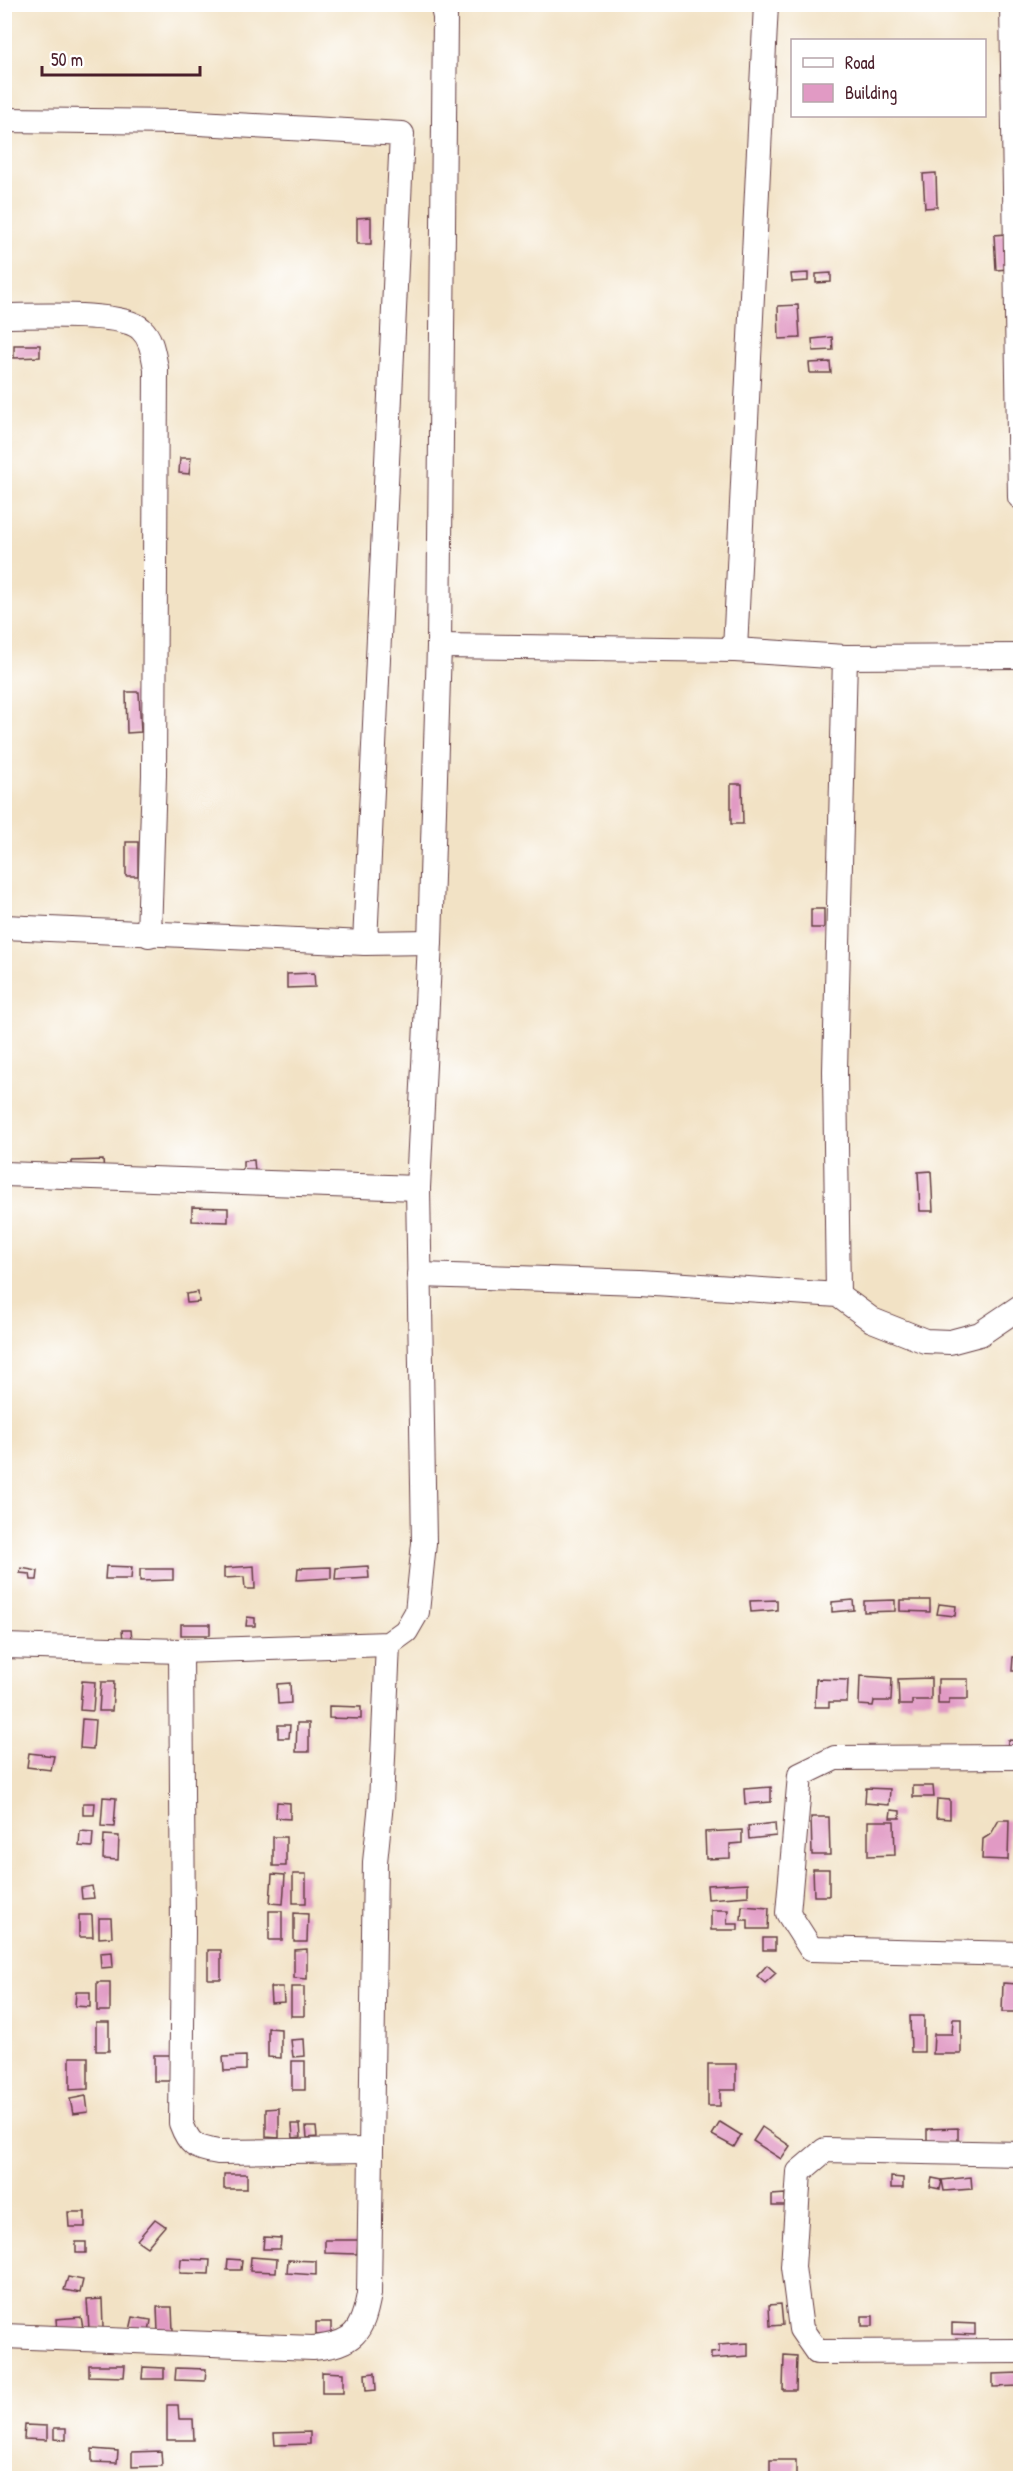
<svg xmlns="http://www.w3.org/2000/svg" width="1025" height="2483" font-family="'Patrick Hand',sans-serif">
<rect width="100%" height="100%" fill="#fff"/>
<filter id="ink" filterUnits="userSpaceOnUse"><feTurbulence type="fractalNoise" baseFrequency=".0167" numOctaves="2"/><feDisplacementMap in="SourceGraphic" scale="12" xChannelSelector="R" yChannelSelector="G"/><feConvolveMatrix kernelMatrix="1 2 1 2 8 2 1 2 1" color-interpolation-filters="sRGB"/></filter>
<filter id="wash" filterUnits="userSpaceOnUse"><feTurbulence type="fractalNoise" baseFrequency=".008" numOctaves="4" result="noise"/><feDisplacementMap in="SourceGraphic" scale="24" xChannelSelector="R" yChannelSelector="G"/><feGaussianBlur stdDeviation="1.35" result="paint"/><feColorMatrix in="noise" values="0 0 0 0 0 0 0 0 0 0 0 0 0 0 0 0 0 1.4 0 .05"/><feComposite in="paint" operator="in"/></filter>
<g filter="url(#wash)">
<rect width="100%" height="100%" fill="#f2e2c5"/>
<g id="blocks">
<g fill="#e19ac4">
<polygon points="936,173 937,207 925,208 923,174"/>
<polygon points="371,217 371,244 357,244 357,218"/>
<polygon points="1006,234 1008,269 996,270 994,235"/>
<polygon points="808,273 808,281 792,282 791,274"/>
<polygon points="831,273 831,282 816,283 816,274"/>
<polygon points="798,305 800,338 779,339 778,306"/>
<polygon points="832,337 833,350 813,351 812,339"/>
<polygon points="14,345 40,345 40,357 14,358"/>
<polygon points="830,362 831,373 810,373 809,363"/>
<polygon points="180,458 191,458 189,474 179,473"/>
<polygon points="126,692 139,692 141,732 127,733"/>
<polygon points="731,784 742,784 743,824 731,824"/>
<rect x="126" y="842" width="12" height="34"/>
<rect x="811" y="909" width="13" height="19"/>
<polygon points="314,973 315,987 287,988 287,974"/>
<polygon points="103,1160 104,1171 72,1173 72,1161"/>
<polygon points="254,1160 255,1172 243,1173 243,1161"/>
<polygon points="931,1171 933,1211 920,1211 918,1172"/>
<polygon points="192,1207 228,1208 228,1222 192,1221"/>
<polygon points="198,1292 199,1302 187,1303 186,1294"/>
<polygon points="106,1566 132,1567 131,1579 105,1579"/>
<polygon points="254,1566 255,1589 245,1589 244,1577 224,1578 224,1568"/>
<polygon points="368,1566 369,1578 335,1580 336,1568"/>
<polygon points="331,1567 331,1578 297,1580 298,1568"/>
<polygon points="21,1568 38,1571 37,1580 31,1580 30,1574 20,1573"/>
<polygon points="140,1569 173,1569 173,1580 140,1581"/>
<polygon points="777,1600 777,1610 751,1612 750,1601"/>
<polygon points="853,1600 854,1610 832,1612 832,1602"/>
<polygon points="895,1600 895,1611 864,1612 864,1601"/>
<polygon points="900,1600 930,1600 930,1612 900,1611"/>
<polygon points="939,1604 956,1606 955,1616 937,1614"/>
<polygon points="247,1617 255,1618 255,1626 246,1626"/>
<rect x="181" y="1624" width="29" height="11"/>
<polygon points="122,1630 131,1630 132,1639 123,1640"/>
<polygon points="1013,1657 1020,1657 1020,1671 1012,1671"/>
<polygon points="860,1676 892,1678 891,1701 874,1701 873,1706 859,1705"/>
<polygon points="931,1678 931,1700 912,1700 912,1705 899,1705 898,1679"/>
<polygon points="816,1679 848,1680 847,1702 829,1702 829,1707 815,1707"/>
<polygon points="938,1679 968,1679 968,1699 949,1699 949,1704 938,1704"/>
<polygon points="82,1681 95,1682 93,1711 80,1710"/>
<polygon points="101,1682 114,1682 112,1711 99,1711"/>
<polygon points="290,1683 291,1703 278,1704 277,1684"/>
<polygon points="329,1706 361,1707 361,1719 329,1718"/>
<polygon points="82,1719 95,1720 93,1749 80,1748"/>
<polygon points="297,1723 309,1723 309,1752 296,1752"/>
<polygon points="278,1725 290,1725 289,1738 278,1738"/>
<polygon points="1008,1740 1020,1741 1020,1754 1007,1753"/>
<polygon points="29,1753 54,1756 51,1770 27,1767"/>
<polygon points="913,1786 933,1786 934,1797 913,1797"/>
<polygon points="771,1787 771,1802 745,1804 744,1789"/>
<polygon points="866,1788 890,1789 889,1805 865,1803"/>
<polygon points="103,1797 116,1798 114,1827 101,1826"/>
<polygon points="937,1799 950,1800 950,1819 936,1818"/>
<polygon points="277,1802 290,1803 290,1819 276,1818"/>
<polygon points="83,1803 95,1803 94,1815 83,1815"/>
<polygon points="891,1810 900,1811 900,1818 890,1818"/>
<polygon points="811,1817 829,1817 830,1855 812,1855"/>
<polygon points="999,1820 1009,1820 1008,1860 982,1859 983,1839 991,1834"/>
<polygon points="868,1821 894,1821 895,1855 868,1856"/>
<polygon points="775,1823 776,1836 749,1839 748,1826"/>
<polygon points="742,1830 742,1843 730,1844 730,1858 706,1859 705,1832"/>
<polygon points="80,1831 93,1832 92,1847 79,1846"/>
<polygon points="104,1835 119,1836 118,1860 103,1859"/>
<rect x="273" y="1837" width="13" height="29"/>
<polygon points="813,1869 829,1869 829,1896 814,1896"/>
<polygon points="272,1874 285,1875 283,1904 270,1903"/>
<rect x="293" y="1874" width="13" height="29"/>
<polygon points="748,1883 748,1896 708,1899 707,1885"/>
<polygon points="92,1886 94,1898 82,1899 81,1888"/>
<polygon points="742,1906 769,1908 768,1929 748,1929 748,1920 741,1920"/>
<polygon points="711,1910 728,1910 727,1924 738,1924 738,1930 711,1930"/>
<rect x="269" y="1911" width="13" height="29"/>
<polygon points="294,1913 308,1914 307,1942 294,1942"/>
<polygon points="79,1915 92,1915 93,1937 79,1937"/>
<polygon points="99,1918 111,1918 112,1937 99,1938"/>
<rect x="763" y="1938" width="12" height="12"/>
<polygon points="307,1949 307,1979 294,1978 294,1950"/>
<rect x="208" y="1950" width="13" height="29"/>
<polygon points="112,1952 113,1967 101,1968 100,1953"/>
<polygon points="767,1965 776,1973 765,1983 757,1976"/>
<rect x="97" y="1982" width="13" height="29"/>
<polygon points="1003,1983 1018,1984 1017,2012 1002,2012"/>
<polygon points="270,1987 283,1987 284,2002 271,2003"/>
<rect x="291" y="1987" width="13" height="29"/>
<polygon points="76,1992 90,1992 90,2007 75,2006"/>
<polygon points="910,2016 924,2016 924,2052 911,2052"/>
<polygon points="953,2019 961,2019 961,2054 933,2054 934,2034 952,2034"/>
<rect x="96" y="2022" width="13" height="29"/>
<polygon points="268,2028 281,2029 281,2058 268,2057"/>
<polygon points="304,2039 305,2056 293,2057 291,2040"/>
<rect x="154" y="2055" width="16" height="26"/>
<polygon points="246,2056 246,2070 224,2071 223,2057"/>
<polygon points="70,2057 88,2057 88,2089 70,2090"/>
<rect x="292" y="2061" width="13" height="29"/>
<polygon points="708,2064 736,2064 736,2090 720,2090 720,2106 708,2106"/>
<polygon points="86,2096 88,2112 73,2114 70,2099"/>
<polygon points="279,2108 279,2138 266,2137 266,2109"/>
<polygon points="720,2122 741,2135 734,2147 712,2135"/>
<polygon points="292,2124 300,2124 301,2137 293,2138"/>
<polygon points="306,2127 316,2127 317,2137 307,2138"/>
<polygon points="762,2127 790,2146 781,2159 753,2141"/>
<polygon points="958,2128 958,2142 927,2143 927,2129"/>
<rect x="224" y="2174" width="23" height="15"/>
<polygon points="891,2177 903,2178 903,2188 891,2188"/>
<polygon points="971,2177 972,2189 944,2191 942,2180 940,2189 930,2187 932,2178 942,2180"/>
<polygon points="785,2194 785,2206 772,2206 772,2195"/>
<polygon points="68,2212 85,2212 85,2227 69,2227"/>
<polygon points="155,2219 165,2226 147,2247 137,2240"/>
<polygon points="264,2237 281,2238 280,2249 263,2249"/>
<polygon points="325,2240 358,2240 357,2254 325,2253"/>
<rect x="76" y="2242" width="10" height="11"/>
<polygon points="251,2257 277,2259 276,2272 250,2271"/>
<polygon points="181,2259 210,2260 209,2274 180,2273"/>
<polygon points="228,2259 242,2260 241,2270 227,2270"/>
<polygon points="288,2260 316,2261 316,2275 287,2273"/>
<polygon points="68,2277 83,2280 80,2293 64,2290"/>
<polygon points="102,2299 103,2328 89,2329 87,2300"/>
<polygon points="781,2304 783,2325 770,2326 769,2305"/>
<polygon points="157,2307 172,2307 173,2331 158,2332"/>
<rect x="862" y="2316" width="11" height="10"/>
<polygon points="81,2317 83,2328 57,2330 56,2319"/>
<polygon points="133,2317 151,2320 149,2333 130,2330"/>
<rect x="316" y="2322" width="15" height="13"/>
<polygon points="952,2323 975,2324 975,2335 952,2334"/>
<polygon points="748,2343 748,2356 711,2359 711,2353 719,2352 719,2345"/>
<polygon points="784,2355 797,2356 796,2390 783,2390"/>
<polygon points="89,2365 125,2365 124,2377 89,2376"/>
<polygon points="143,2367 164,2368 164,2379 142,2379"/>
<polygon points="176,2368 206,2369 205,2381 175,2380"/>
<polygon points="322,2372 343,2373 343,2393 322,2393"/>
<polygon points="375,2373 376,2390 366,2391 365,2374"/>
<polygon points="1019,2373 1019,2386 993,2387 993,2374"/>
<polygon points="167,2405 178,2405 179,2419 193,2419 194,2440 167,2440"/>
<polygon points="25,2425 47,2426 47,2440 24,2439"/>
<polygon points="54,2428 66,2428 66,2440 54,2439"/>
<polygon points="310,2432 310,2444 275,2445 274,2433"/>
<polygon points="92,2449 118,2451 117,2463 92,2462"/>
<polygon points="161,2451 162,2466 132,2467 132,2452"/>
<rect x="770" y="2460" width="26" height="18"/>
</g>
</g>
</g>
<g filter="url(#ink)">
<use href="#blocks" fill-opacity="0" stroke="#633c42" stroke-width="1.5"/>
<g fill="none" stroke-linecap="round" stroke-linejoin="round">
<g stroke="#633c42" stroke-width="26">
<g id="minor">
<polyline points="1012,4 1020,497"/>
<polyline points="4,120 180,122 402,134 365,943"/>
<path d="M 4,316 C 33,316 123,311 141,329 C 152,339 153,354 156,368 L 154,775 L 149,935"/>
<polyline points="439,646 735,650 845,657 835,1071 838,1295"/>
<polyline points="735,650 766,4"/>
<polyline points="845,657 1020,656"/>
<polyline points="4,927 365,943 430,942"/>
<polyline points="4,1174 418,1188"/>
<polyline points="419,1275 640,1282 838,1295 872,1320 925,1341 950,1342 980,1334 1020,1307"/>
<polyline points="4,1646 181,1651 388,1644 406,1631 417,1612 424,1543 418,1188 430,942 439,646 445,17 442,4"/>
<path d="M 181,1651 L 183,1931 L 181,2123 C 189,2145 195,2148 218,2152 L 370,2150"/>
<polyline points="1020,1757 835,1758 800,1775 788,1913 811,1949 1020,1954"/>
<polyline points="1020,2154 825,2150 799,2172 793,2267 801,2329 817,2352 1020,2351"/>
<path d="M 4,2336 L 313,2348 C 354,2344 362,2333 369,2294 L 375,1862 L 381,1803 L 388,1644"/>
</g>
</g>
<use href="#minor" stroke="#fff" stroke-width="24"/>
</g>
</g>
<rect width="1025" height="2483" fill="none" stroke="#fff" stroke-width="24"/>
<rect x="791" y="39" width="195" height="78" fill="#ffffff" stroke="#b7a5aa" stroke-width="1.5"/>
<rect x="803" y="58" width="30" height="9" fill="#ffffff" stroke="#b7a5aa" stroke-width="1.5"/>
<text x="845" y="69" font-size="18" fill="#4a1f2b">Road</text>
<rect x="803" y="84" width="30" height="18" fill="#e19ac4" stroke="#b7a5aa" stroke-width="1.5"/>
<text x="845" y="99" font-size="18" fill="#4a1f2b">Building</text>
<path d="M42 66v9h158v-9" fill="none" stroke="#4a1f2b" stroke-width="3"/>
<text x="51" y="66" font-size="18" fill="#4a1f2b" stroke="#ffffff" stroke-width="4.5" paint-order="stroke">50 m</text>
</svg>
